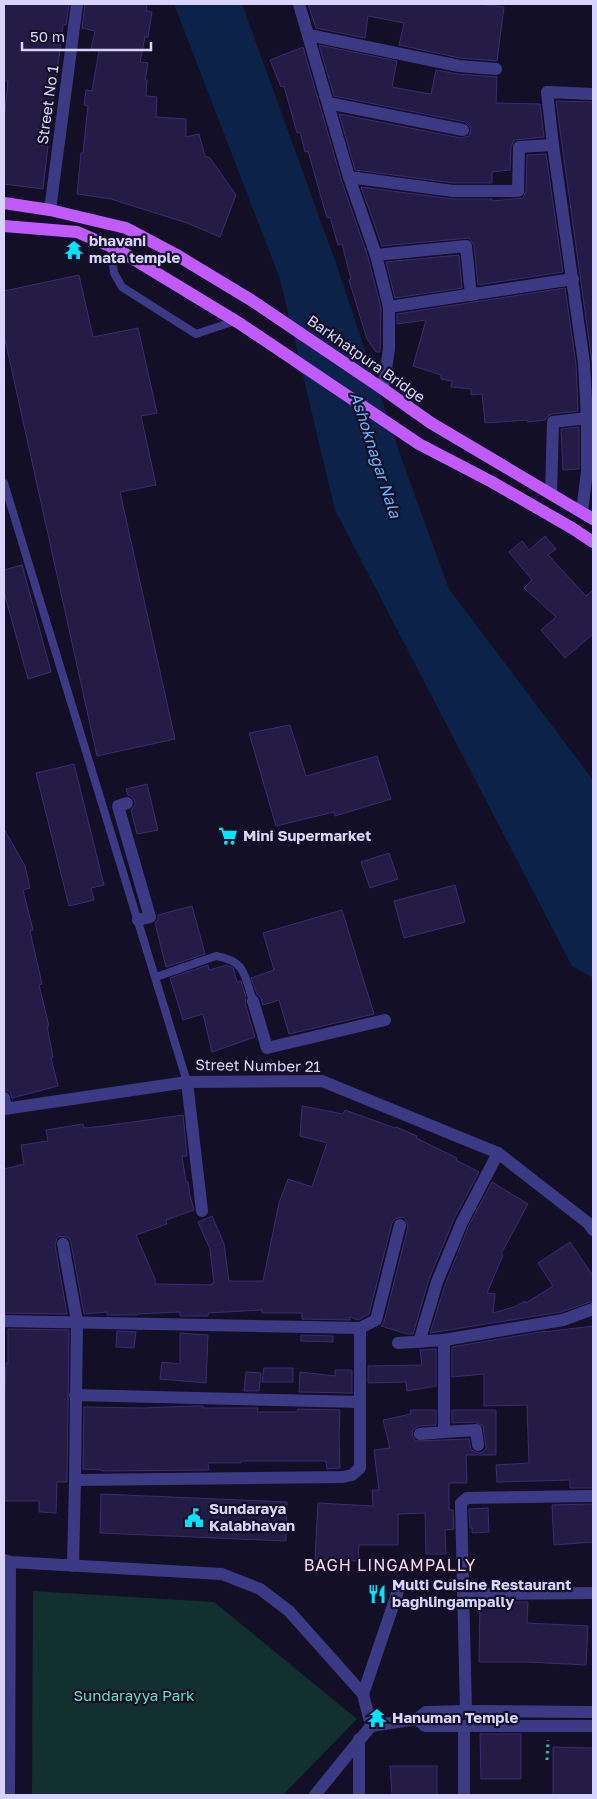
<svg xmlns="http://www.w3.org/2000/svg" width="597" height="1799" font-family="'Golos Text',sans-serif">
<rect width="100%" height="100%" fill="#130f26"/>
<polygon fill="#12302f" points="33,1591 214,1602 357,1719 283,1795 32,1795"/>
<polygon fill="#0c2248" points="174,4 242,4 337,266 402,460 449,589 593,780 593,978 572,966 335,510 280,279"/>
<g fill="#241b47" stroke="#3b2d73">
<polygon points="4,4 69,4 66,25 63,25 53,105 46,104 40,145 48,146 43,189 4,184 4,121 8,81 4,81"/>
<polygon points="85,4 147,4 146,11 152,12 148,37 145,37 140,62 148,63 145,80 147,80 146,96 157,97 156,117 186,119 186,137 199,134 205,156 210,158 236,195 220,237 187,223 111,199 77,194 81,153 83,153 88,106 84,105 86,90 92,91 99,51 91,49 95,31 82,28"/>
<polygon points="308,4 480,4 504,7 497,61 460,58 399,45 404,23 368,16 365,38 316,28"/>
<polygon points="319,45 397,61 392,87 424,93 431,94 436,70 458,74 497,77 496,103 540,104 544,137 514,140 511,147 510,170 492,172 492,183 454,183 355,170 339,114 461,138 469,136 471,128 465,122 334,96"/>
<polygon points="303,47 341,179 368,257 381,308 380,352 376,352 367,339 349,280 351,279 342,244 338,245 330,217 327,218 308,151 305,152 300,132 297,133 284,86 281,87 270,60"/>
<polygon points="556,101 593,102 593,383 592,362"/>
<polygon points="546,154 563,272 478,285 474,245 469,238 382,246 361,187 453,199 492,199 492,201 523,198 526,191 527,155"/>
<polygon points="459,255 462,288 395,298 386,262"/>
<polygon points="79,275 93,337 138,328 157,413 141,416 156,485 120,492 175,739 97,756 4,335 4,291"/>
<polygon points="565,288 576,364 578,411 552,414 548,416 545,420 528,422 527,420 485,423 482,394 471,395 471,389 451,387 452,381 441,379 441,375 413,366 426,320 397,324 397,314"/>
<polygon points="579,427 579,469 563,470 561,429"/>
<polygon points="545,536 556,549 548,555 586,596 593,590 593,634 565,658 541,630 556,617 524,588 532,580 509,552 522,541 529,550"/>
<polygon points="22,565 51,672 28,679 4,592 4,570"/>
<polygon points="290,725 306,776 377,756 391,799 335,816 334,812 276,826 249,733"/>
<polygon points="74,764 104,885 91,888 94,900 69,906 36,773"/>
<polygon points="147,784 158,830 137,834 131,810 135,805 135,801 132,797 128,795 126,789"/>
<polygon points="4,829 25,866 30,888 23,890 33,930 30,931 42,984 39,985 49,1026 47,1026 53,1057 51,1058 58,1086 12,1098 10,1092 5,1090 4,1085"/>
<polygon points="389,853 398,879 370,888 361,862"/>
<polygon points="455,885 465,922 404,938 394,901"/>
<polygon points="192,906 205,954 166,967 155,923 158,920 158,915"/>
<polygon points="342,910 374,1014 289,1034 279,1000 263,1005 261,998 257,994 251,978 274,970 263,933"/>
<polygon points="208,965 209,970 227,965 233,968 237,982 241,981 242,985 246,997 245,1003 255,1037 212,1052 203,1014 183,1020 170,978"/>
<polygon points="302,1106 343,1114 345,1110 395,1128 396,1127 417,1136 416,1138 457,1158 456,1160 479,1172 454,1219 429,1279 413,1334 407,1334 381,1326 384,1322 408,1227 406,1220 402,1217 395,1219 392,1223 369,1314 358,1320 350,1317 350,1320 302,1319 302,1313 262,1313 262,1310 208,1313 208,1316 180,1316 180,1312 137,1314 137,1315 107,1315 107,1312 84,1314 71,1243 69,1238 62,1236 57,1238 55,1245 67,1314 4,1313 4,1169 24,1164 21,1145 48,1141 46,1130 83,1124 84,1128 104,1126 183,1115 187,1156 182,1156 186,1182 188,1182 190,1196 194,1210 166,1220 167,1224 136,1235 155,1279 155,1284 212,1285 212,1283 214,1283 210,1249 198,1222 212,1216 224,1244 229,1281 263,1281 279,1203 288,1179 312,1187 327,1143 300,1136"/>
<polygon points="492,1182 528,1204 501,1254 503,1255 487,1293 495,1294 493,1313 514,1307 525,1301 526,1303 553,1286 538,1263 570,1242 593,1276 593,1301 561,1312 430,1333 445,1285 469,1225"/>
<polygon points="593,1326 593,1488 570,1488 570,1480 497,1482 496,1465 529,1463 527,1405 484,1406 484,1374 452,1377 452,1347 546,1331 544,1332"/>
<polygon points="8,1329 69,1330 67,1482 57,1482 56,1513 39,1512 39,1501 5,1501 5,1392 6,1363 8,1363"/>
<polygon points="117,1331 136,1332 134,1348 116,1347"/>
<polygon points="180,1333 208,1335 206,1383 160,1379 162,1362 180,1364"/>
<polygon points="301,1335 333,1336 333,1342 301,1341"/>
<polygon points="436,1349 436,1386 407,1391 406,1382 368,1383 368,1366 422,1365 420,1350"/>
<polygon points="264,1368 293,1368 293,1382 262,1382"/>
<polygon points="335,1370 352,1370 352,1393 299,1392 300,1372 335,1376"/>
<polygon points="246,1372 261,1373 259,1391 244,1391"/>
<polygon points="194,1406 203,1406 203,1408 258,1408 257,1412 297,1412 298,1409 340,1410 339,1434 340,1468 327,1469 326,1461 241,1461 241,1463 208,1463 209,1470 102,1471 102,1470 83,1469 84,1407 143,1408"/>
<polygon points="410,1410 436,1410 436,1425 419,1426 413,1430 412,1435 416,1441 469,1439 471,1450 479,1453 483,1452 486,1448 483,1426 475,1422 452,1423 452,1410 496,1410 496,1455 466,1455 467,1483 449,1483 449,1510 453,1510 454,1529 445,1530 446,1554 426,1554 425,1513 398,1514 398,1545 359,1545 358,1561 315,1559 318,1503 373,1506 372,1490 379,1490 374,1450 390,1448 383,1420 411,1414"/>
<polygon points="101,1494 287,1502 286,1541 100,1533"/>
<polygon points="593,1504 593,1542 554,1545 552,1505"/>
<polygon points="488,1508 489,1532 472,1533 472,1528 470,1528 469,1509"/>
<polygon points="480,1602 528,1602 527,1623 588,1626 586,1665 527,1662 479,1662"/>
<polygon points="480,1734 521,1734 521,1779 481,1779"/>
<polygon points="553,1747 593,1748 593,1795 553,1795"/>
<polygon points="390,1766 437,1766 437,1795 392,1795"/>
</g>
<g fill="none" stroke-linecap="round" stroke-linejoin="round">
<polyline stroke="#2fb8b0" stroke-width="3" stroke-dasharray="2.5 4" stroke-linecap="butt" points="547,1760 548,1740"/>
<g stroke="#3d3a85" stroke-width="8">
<polyline points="111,247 114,273 122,287 196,334 235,321"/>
<polyline points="4,483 187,1082"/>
<path d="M 156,977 L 216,956 C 246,961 244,975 253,1001"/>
</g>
<g stroke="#3d3a85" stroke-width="12">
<polyline points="299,4 349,177 376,255 389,307 389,349 383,389"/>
<polyline points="309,35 459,66 496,69"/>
<polyline points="328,103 463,130"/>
<polyline points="349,177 453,191 518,191 519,147 553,145"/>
<polyline points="50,210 77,4"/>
<polyline points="376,255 466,246 471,295"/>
<polyline points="389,307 573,279"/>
<polyline points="551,494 553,422 587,418"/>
<polyline points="582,512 587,471 587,418 584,363 553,145 547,92 593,94"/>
<polyline points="127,803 118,806 150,917 138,920"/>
<polyline points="253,1001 267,1048 385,1020"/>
<polyline points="187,1082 202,1211"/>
<polyline points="4,1098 6,1109"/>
<polyline points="63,1244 77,1321 75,1480 73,1566"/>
<polyline points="4,1321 360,1328 376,1320 400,1225"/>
<polyline points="419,1342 437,1282 462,1222 498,1153"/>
<polyline points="398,1343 444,1340 563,1320 593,1309"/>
<polyline points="75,1395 360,1402"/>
<polyline points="444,1432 476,1430 478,1445"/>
<polyline points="420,1434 444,1432 444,1340"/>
<polyline points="75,1480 343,1477 352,1475 360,1468 360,1328"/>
<polyline points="463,1594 593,1593"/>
<polyline points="363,1694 400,1585"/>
<polyline points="466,1711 461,1503 467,1498 593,1496"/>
<polyline points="464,1727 464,1795"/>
<polyline points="359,1739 359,1795"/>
<polyline points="9,1795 10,1562"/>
</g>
<g stroke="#3d3a85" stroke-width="12">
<polyline points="4,1109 187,1082 322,1081 498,1153 588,1223 593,1230"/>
<polyline points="4,1560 10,1562 222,1574 260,1589 289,1611 363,1694 371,1726"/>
<polyline points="417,1719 425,1726 593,1726"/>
<polyline points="417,1719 426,1712 466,1711 593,1712"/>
<polyline points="371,1726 417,1719"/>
<polyline points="315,1795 371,1726"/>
</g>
<g stroke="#c25bff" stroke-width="12">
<polyline points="4,203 50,210 126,228 175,254 251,300 383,389 431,423 593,519"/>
<polyline points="4,226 77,232 117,249 239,323 419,444 492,482 572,528 593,542"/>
</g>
</g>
<defs>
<g id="temple-bare" transform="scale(1.5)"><path d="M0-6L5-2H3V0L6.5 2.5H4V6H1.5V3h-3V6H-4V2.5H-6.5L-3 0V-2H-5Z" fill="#00e5ff" stroke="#130f26" stroke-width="2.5" paint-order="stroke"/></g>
<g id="supermarket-bare" transform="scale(1.5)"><path d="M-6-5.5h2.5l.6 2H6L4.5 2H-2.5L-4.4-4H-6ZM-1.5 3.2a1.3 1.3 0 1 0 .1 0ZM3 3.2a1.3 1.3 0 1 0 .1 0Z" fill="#00e5ff" stroke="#130f26" stroke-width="2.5" paint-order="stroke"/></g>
<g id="civic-bare" transform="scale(1.5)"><path d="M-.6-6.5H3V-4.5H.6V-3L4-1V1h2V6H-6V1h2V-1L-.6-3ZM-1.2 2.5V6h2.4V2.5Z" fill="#00e5ff" stroke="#130f26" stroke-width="2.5" paint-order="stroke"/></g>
<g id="restaurant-bare" transform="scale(1.5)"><path d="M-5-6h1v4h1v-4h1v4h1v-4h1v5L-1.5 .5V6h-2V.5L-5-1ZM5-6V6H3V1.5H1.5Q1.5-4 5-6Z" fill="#00e5ff" stroke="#130f26" stroke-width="2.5" paint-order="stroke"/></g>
</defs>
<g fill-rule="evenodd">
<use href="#temple-bare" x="74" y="250"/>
<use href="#supermarket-bare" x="228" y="836"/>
<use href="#civic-bare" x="194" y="1518"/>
<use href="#restaurant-bare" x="377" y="1594"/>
<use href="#temple-bare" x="377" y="1718"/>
</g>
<g text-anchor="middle" stroke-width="4.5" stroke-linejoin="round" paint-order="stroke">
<g font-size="15" fill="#d9d4ff" stroke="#130f26">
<text transform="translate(48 105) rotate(-82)" y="5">Street No 1</text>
<text transform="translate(366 359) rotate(35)" y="5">Barkhatpura Bridge</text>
<text transform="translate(258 1066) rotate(1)" y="5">Street Number 21</text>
</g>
<g font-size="15" font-weight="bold" fill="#d9d4ff" stroke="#130f26" text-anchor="start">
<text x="89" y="246">bhavani<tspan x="89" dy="17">mata temple</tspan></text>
<text x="243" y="841">Mini Supermarket</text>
<text x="209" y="1514">Sundaraya<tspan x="209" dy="17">Kalabhavan</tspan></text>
<text x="392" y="1590">Multi Cuisine Restaurant<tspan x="392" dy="17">baghlingampally</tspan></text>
<text x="392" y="1723">Hanuman Temple</text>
</g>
<g font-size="15" fill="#5fe0c0" stroke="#130f26">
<text x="134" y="1701">Sundarayya Park</text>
</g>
<g font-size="16" font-style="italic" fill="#62b6ff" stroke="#130f26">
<text transform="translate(376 455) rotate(72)" y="6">Ashoknagar Nala</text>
</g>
<g font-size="16" letter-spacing="1" fill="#ffd6f0" stroke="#130f26">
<text x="390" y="1571">BAGH LINGAMPALLY</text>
</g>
</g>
<rect width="597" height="1799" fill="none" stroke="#d9d4ff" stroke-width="10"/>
<path d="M22 42v8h129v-8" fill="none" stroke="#d9d4ff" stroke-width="2.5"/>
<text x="30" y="42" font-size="15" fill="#d9d4ff" stroke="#130f26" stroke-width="4" paint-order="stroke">50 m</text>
</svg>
